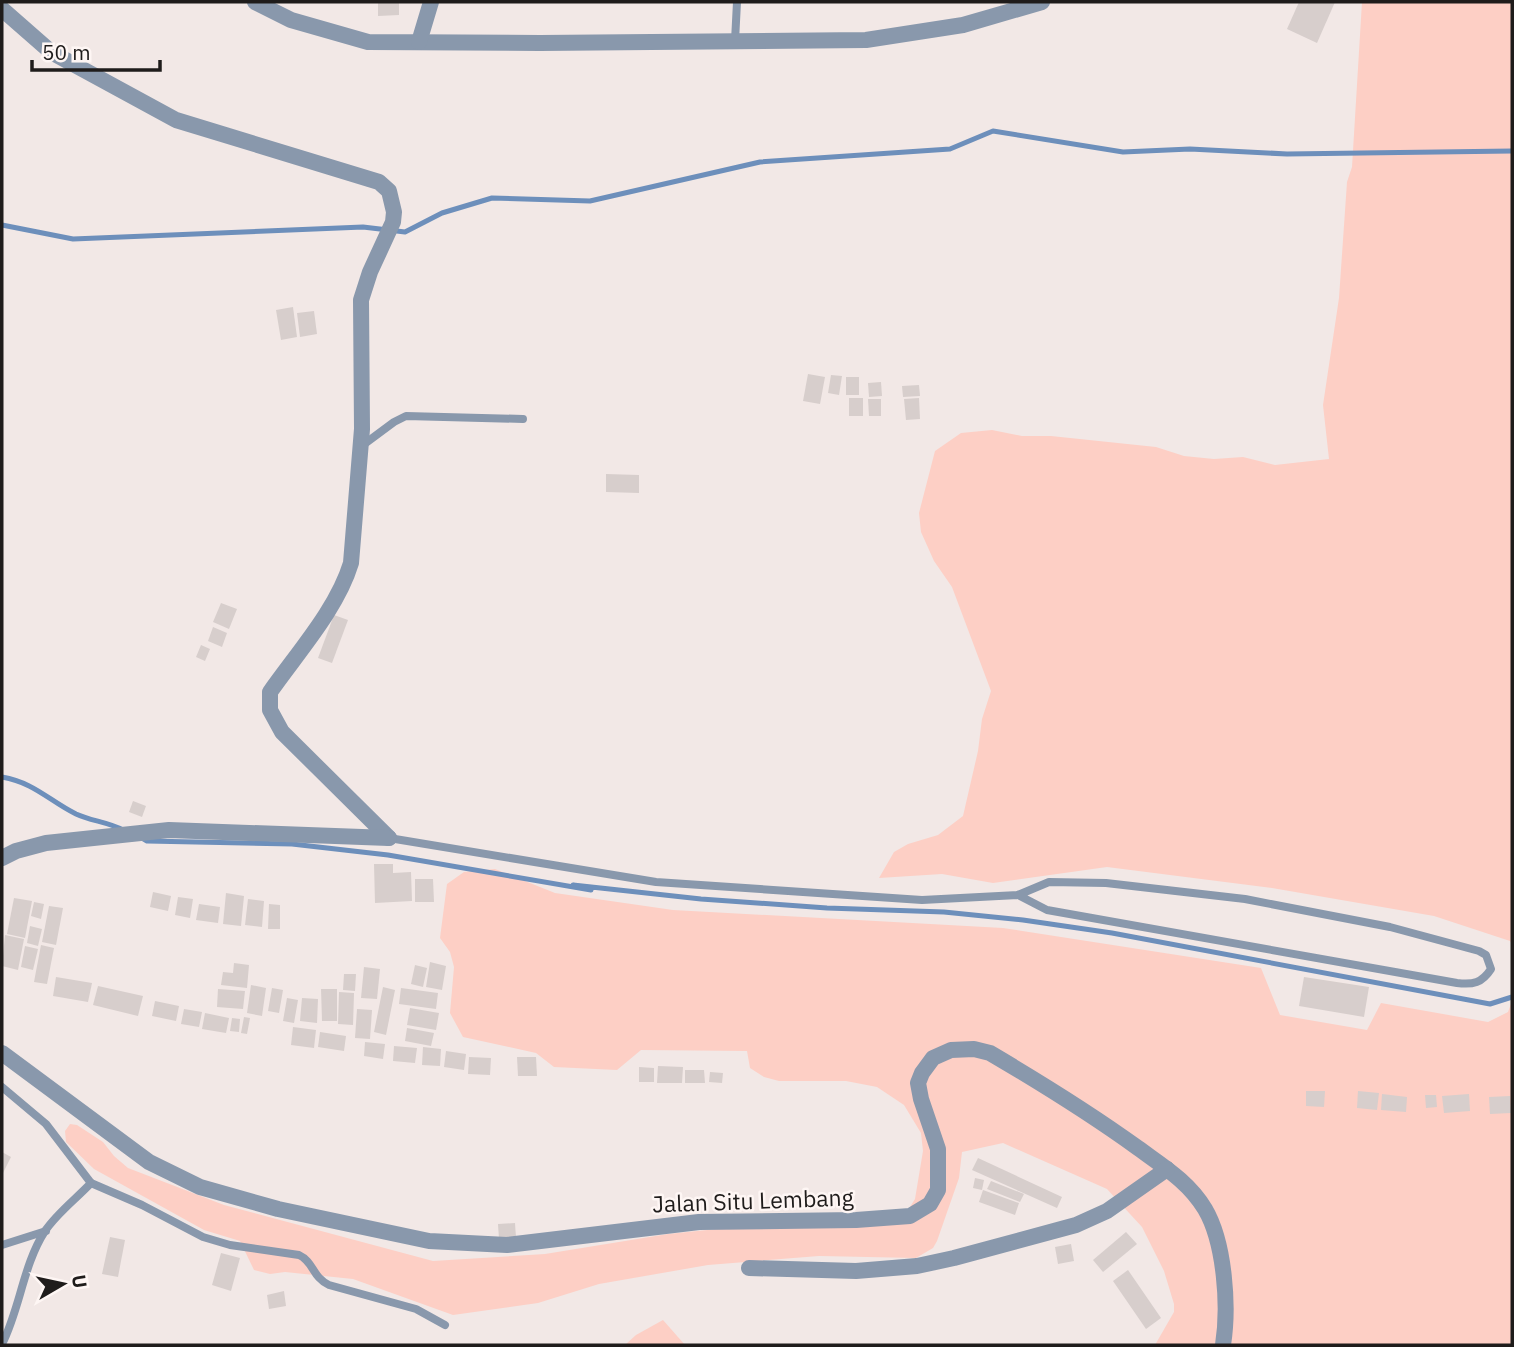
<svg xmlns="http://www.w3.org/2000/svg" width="1514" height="1347" font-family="'IBM Plex Sans',sans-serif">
<rect width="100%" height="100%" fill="#f2e8e6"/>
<g fill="#fdcfc5">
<polygon points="1362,2 1512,2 1512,944 1510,941 1434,916 1272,888 1107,867 993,883 942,874 879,878 894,852 908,844 938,835 963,816 978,751 982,719 991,691 952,587 934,561 921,532 919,513 935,451 961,433 992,430 1022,436 1051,436 1156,447 1184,456 1214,459 1243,457 1275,465 1329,459 1323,405 1339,298 1347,182 1352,167"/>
<polygon points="495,869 555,893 673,910 1003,928 1261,968 1280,1015 1367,1030 1381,1003 1488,1022 1508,1012 1512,1001 1512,1345 1155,1345 1174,1312 1174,1304 1164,1271 1142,1227 1107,1189 1003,1143 962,1152 959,1178 937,1241 933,1248 916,1258 819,1256 708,1265 599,1284 538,1303 453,1315 353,1279 285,1272 270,1274 254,1270 240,1241 204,1230 94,1169 66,1142 65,1131 70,1124 77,1125 103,1142 114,1156 128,1168 224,1205 433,1261 545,1254 668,1234 727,1228 899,1224 915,1199 923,1151 921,1133 904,1105 877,1087 846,1081 779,1081 764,1077 750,1068 747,1051 641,1050 617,1070 554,1067 536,1053 463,1037 450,1013 454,967 450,952 440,938 447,884 464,872"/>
<polygon points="663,1320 685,1345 625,1345 636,1335"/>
</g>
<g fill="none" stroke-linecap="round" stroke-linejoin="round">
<g stroke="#6d8fbb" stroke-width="5">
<polyline points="2,225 73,239 363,227 405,232 442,213 492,198 590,201 760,162 950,149 993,131 1123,152 1190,149 1287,154 1512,151"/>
<path d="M 2,777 C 35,783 48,800 76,814 C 91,821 108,822 123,830"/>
<polyline points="142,838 147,841 292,844 388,855 591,890 573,885 701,899 827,908 944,912 1023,920 1112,933 1490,1004 1512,997"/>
</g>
</g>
<g fill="#d7cecc">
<polygon points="378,2 399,2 399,15 378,16"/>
<polygon points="1299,2 1335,2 1317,43 1287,29"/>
<polygon points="293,307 297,337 281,340 276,310"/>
<polygon points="314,311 317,334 300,337 297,313"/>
<polygon points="808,374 825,377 820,404 803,401"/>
<polygon points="831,375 842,376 839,395 828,393"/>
<rect x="846" y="377" width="13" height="18"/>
<polygon points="881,382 882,396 869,397 868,383"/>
<polygon points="919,385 920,396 903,397 902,386"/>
<rect x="849" y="398" width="14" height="18"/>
<polygon points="919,398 920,419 906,420 904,399"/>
<polygon points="868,399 881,399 881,416 869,416"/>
<polygon points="606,474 639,475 639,493 606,492"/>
<polygon points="221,603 237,609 229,629 213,622"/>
<polygon points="334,615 348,620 332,663 318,658"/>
<polygon points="213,627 227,633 222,647 208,641"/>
<polygon points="201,645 210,649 205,661 196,657"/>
<polygon points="133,801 146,806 142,817 129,812"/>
<polygon points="374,864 393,864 393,873 411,872 412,901 375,903"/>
<polygon points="415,879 433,879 434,902 415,902"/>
<polygon points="153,892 171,896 168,911 150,907"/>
<polygon points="226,893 244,896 241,926 223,924"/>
<polygon points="178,897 193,899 190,918 175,915"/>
<polygon points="14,898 32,901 25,938 7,934"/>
<polygon points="248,899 264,901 262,927 245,925"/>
<polygon points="34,902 44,904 41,919 31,916"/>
<polygon points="199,904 220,907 218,923 196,920"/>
<polygon points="269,904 280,905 280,929 268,929"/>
<polygon points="49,906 63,908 56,945 42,942"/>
<polygon points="30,926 42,929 38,946 27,943"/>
<polygon points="5,935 24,939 18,970 2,966"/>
<polygon points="41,945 54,948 47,984 34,982"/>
<polygon points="25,946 38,949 33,970 21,967"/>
<polygon points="430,962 446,966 442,990 426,987"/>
<polygon points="234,963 249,965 247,988 221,985 223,972 233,973"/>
<polygon points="415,965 427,968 423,987 411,984"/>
<polygon points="364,967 380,969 377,999 361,998"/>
<polygon points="344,974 356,974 355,991 343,990"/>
<polygon points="56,977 92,983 88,1002 53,996"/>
<polygon points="1304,977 1369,987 1364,1017 1299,1006"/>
<polygon points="251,985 266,988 262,1016 247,1013"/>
<polygon points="98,986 143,996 138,1016 93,1005"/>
<polygon points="383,987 395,990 386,1035 374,1032"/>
<polygon points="272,988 283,990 279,1013 268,1011"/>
<polygon points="401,988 438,993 436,1009 399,1004"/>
<polygon points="218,989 245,991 243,1009 217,1007"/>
<polygon points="321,989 337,989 337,1021 322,1021"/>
<polygon points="339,992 354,993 353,1025 338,1024"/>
<polygon points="287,998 298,1000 294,1023 283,1021"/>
<polygon points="302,998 318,999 317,1023 300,1021"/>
<polygon points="155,1001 179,1006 176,1021 152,1016"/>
<polygon points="410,1008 439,1013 436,1030 407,1025"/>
<polygon points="184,1009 202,1012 199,1027 181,1024"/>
<polygon points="357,1009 372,1010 370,1039 355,1038"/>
<polygon points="205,1013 229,1018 226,1033 202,1029"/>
<polygon points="244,1017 250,1018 247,1034 241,1033"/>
<polygon points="232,1018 240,1019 239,1032 230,1031"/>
<polygon points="293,1027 316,1030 314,1048 291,1045"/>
<polygon points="407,1028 434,1033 431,1046 405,1041"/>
<polygon points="320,1032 346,1036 344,1051 318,1047"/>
<polygon points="365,1042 385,1044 383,1059 364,1056"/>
<polygon points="394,1046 417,1048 415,1063 393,1061"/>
<polygon points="423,1047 441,1049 440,1066 422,1065"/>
<polygon points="446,1051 466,1054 464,1070 444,1067"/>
<polygon points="469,1057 491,1058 490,1075 468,1074"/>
<polygon points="517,1057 536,1057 537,1076 518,1076"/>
<polygon points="658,1066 683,1067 682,1083 657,1083"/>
<polygon points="639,1067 654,1068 654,1082 639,1082"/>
<polygon points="685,1070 704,1070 705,1083 685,1083"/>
<polygon points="710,1072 723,1073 722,1083 709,1082"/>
<polygon points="1306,1091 1325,1091 1324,1107 1306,1106"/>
<polygon points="1358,1091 1379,1093 1377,1110 1357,1108"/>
<polygon points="1382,1094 1407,1097 1406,1112 1381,1110"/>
<polygon points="1469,1094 1470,1111 1444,1113 1442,1096"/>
<polygon points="1425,1095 1436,1095 1437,1107 1426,1108"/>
<polygon points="1510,1096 1511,1113 1490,1114 1489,1097"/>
<polygon points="2,1152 11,1157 2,1175"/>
<polygon points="978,1158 1062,1197 1057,1208 972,1170"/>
<polygon points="975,1178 984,1180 982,1190 973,1188"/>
<polygon points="991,1181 1024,1194 1020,1202 987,1189"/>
<polygon points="983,1190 1019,1203 1015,1215 979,1202"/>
<polygon points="515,1223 516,1238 499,1239 498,1224"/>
<polygon points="1126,1232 1137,1244 1103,1272 1093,1260"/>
<polygon points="110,1237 125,1240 118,1277 102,1274"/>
<polygon points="1071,1244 1074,1261 1058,1264 1055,1247"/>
<polygon points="221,1253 240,1258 231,1291 212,1285"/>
<polygon points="1128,1270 1161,1318 1146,1329 1113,1281"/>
<polygon points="284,1291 286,1306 269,1309 267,1295"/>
</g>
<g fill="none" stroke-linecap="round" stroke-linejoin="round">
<g stroke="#8998ac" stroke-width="8">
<polyline points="735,41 737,2"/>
<polyline points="363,445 394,422 406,416 523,419"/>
<path d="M 389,838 L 656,882 L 922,900 L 1018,895 L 1049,882 L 1106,883 L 1245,899 L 1390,927 L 1479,951 L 1486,955 L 1491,969 C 1482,983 1473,985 1457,983 L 1047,910 L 1018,895"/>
<path d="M 2,1087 L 46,1124 L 91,1183 C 77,1198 57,1213 45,1231 C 23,1265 20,1309 2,1344"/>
<path d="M 91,1183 L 142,1205 L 203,1237 L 230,1245 L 299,1255 C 314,1262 312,1277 329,1285 L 416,1309 L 445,1325"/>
<polyline points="2,1245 46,1231"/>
</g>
<g stroke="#8998ac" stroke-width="16">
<polyline points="255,2 291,20 368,42 540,43 866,40 963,25 1042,2"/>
<path d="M 2,9 L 51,52 L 176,120 L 379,182 L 389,191 L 394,212 L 393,222 L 370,272 L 361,300 L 362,429 L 351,563 C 337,609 298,652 270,692 L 270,710 L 282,732 L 389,838"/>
<polyline points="419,42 431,2"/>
<polyline points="2,858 16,851 46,843 169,830 389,838"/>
<path d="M 2,1053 L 149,1162 L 200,1187 L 278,1209 L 429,1241 L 507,1245 L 699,1222 L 856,1220 L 910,1216 L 930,1204 L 938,1190 L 938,1149 L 921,1099 L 918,1083 L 922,1073 L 933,1058 L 951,1050 L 974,1049 L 990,1053 C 1041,1083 1091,1114 1138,1148 C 1164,1167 1189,1182 1205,1209 C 1225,1243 1229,1307 1223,1345"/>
<polyline points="749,1268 856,1271 917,1266 954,1258 1076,1225 1107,1211 1167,1169"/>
</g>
</g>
<g text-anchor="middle" stroke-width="5" stroke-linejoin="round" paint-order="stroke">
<g font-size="23" fill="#1f1c1b" stroke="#fef6f4">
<text transform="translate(753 1201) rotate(-2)" y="8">Jalan Situ Lembang</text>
</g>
</g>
<rect width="1514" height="1347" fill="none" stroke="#1f1c1b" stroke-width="7"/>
<g transform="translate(63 1284) rotate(81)" stroke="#fef6f4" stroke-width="5" paint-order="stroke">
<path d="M0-5L12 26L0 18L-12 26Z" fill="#1f1c1b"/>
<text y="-10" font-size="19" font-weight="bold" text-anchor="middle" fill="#1f1c1b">U</text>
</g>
<path d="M32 60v10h128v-10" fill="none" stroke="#1f1c1b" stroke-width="3.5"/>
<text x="42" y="60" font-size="21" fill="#1f1c1b" stroke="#fef6f4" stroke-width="5" paint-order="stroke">50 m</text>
</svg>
